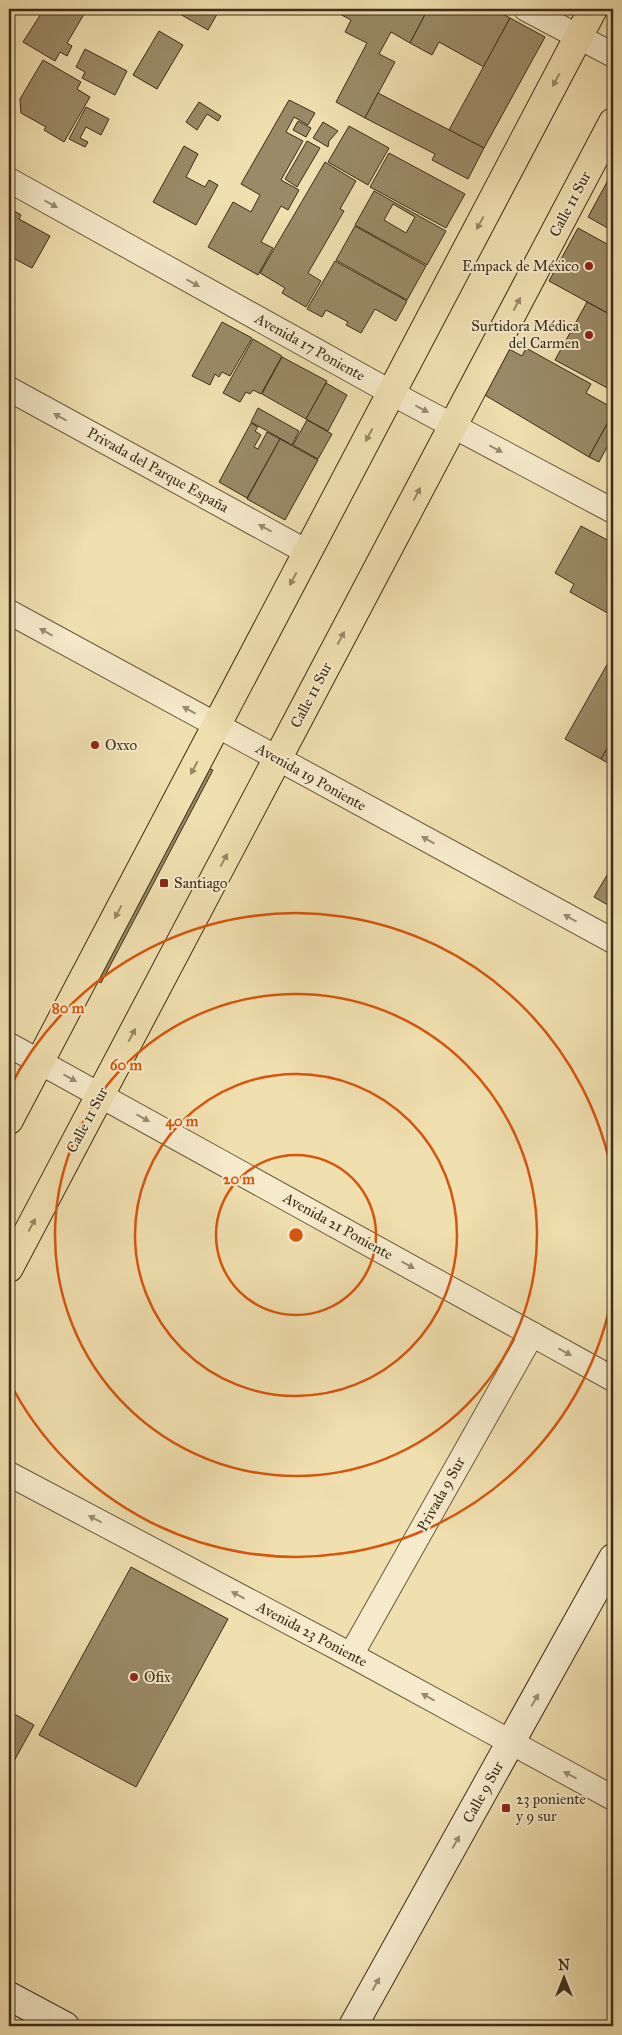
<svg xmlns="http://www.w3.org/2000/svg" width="622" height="2035" font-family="'IM FELL Great Primer',serif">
<rect width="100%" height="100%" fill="#f0dfaf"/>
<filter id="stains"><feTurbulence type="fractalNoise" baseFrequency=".004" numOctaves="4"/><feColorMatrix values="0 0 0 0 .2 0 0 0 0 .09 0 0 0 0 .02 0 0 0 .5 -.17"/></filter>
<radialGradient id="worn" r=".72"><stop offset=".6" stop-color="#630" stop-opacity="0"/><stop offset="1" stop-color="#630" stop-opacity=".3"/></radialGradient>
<g fill="#9a8a67" stroke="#3c2d1a" fill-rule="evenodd">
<polygon points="44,9 87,9 67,43 72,46 67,56 60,52 55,61 23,42"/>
<polygon points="171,9 220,9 208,30"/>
<polygon points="338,9 428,9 410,43 391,32 379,54 395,62 365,118 336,102 367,43 345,32 351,20 336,12"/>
<polygon points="428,9 476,9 487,15 490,9 494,9 510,18 484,67 439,42 432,55 410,43"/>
<polygon points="510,18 545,37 484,148 449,130"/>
<polygon points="159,31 183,45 157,89 133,75"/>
<polygon points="85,49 127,71 115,95 82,78 85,72 76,67"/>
<polygon points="43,60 81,82 77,89 90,97 64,142 44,130 46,127 21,113 20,99"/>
<polygon points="378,93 484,148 468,179 432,160 435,154 365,118"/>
<polygon points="289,100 315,113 308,125 294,117 286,132 303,141 281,180 299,190 288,210 281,206 261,242 273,248 258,275 208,247 233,202 251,212 260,195 241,184"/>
<polygon points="199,102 221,116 218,121 207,114 197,130 186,122"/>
<polygon points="86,107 109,119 101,135 86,127 80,138 88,142 85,147 69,139"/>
<polygon points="298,121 311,128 306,137 293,130"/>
<polygon points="323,122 338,131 329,141 328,147 313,138"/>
<polygon points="349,126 389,148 368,185 328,162"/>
<polygon points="307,141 320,148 297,187 285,179"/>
<polygon points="184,146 198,154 186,177 205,187 209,180 218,185 196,225 153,202"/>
<polygon points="389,153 465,194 446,228 370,187"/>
<polygon points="325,162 356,181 340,209 344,211 308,273 321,281 306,307 282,293 285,288 260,273"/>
<polygon points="613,171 613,231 588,217"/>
<path d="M 374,191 L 446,231 L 427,265 L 355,225 ZM 393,204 L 415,217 L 406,233 L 384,220 Z"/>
<polygon points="11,209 21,215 19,219 50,236 32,268 9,256 9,212"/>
<polygon points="355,226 426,266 407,300 336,260"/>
<polygon points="578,228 607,244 613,235 613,316 549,281"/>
<polygon points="335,261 407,301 396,321 375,309 361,333 346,325 348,322 326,310 322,317 307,309"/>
<polygon points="587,302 613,316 613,391 555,360"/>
<polygon points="222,322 252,338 230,376 222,372 219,377 215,374 210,385 192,376"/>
<polygon points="253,339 282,356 261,394 253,390 250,394 246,392 240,402 223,393"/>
<polygon points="526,348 591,384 586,393 613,408 613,413 589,457 483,394 509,349 522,356"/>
<polygon points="282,357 327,381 306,419 262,394"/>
<polygon points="326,383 347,395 328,431 306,419"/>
<polygon points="258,408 299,431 292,445 251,422"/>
<polygon points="613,413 613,436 599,462 589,457"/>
<polygon points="307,420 332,434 318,459 293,445"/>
<polygon points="251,423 258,427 255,431 261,435 254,447 258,449 267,432 280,439 247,498 219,482"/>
<polygon points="280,439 318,460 285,520 247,499"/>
<polygon points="581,526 613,543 613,616 570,592 574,584 555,573"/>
<polygon points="613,654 613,738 601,759 565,739"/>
<polygon points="613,738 613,766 601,759"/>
<polygon points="200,765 213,770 101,983 88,976"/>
<polygon points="613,865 613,908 594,897"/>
<polygon points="131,1567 228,1619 136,1787 39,1735"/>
<polygon points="9,1711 34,1725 9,1770"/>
</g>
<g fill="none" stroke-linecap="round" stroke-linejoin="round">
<g stroke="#695a3f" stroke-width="26">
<g id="street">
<polyline points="526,9 613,55"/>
<polyline points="9,180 410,403 613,511"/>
<polyline points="9,389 307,552"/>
<polyline points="9,612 613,941"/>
<polyline points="9,1045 613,1379"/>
<polyline points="9,1474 351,1655 613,1798"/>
<polyline points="351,1655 532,1334"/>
</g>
</g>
<g stroke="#3c2d1a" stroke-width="30">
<g id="secondary">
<polyline points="9,1996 65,2026"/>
<polyline points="353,2026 613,1558"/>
</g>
</g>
<g stroke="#3c2d1a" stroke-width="30">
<g id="primary">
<polyline points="9,1120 593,9"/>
<polyline points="9,1268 613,122"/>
</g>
</g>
<use href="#street" stroke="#f5eacb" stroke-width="24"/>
<use href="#secondary" stroke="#f5eacb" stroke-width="28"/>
<use href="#primary" stroke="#f0dfaf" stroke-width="28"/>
</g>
<defs><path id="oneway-solid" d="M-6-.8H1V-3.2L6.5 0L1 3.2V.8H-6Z" transform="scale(1.25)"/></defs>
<g fill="#968664">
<use href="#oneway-solid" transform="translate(556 80) rotate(118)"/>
<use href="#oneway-solid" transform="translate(480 223) rotate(118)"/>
<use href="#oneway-solid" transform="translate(517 304) rotate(-62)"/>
<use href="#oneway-solid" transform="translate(369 435) rotate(118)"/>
<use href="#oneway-solid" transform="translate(417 494) rotate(-62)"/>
<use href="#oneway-solid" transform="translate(293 579) rotate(118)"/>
<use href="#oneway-solid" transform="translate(341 638) rotate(-62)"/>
<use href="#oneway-solid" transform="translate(194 768) rotate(118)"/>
<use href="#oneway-solid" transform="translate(224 860) rotate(-62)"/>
<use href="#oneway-solid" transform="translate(118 912) rotate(118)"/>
<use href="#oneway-solid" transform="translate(132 1035) rotate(-62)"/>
<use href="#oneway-solid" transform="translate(32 1225) rotate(-62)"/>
</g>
<g fill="#988c72">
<use href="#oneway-solid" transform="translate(51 204) rotate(29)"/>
<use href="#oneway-solid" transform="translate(193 283) rotate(29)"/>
<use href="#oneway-solid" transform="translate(422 409) rotate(28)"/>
<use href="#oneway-solid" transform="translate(60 417) rotate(-151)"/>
<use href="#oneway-solid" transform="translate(496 449) rotate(28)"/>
<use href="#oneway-solid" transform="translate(265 528) rotate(-151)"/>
<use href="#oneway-solid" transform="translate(46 632) rotate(-151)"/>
<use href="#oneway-solid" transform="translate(189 710) rotate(-151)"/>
<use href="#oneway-solid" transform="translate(428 840) rotate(-151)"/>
<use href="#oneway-solid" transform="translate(570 918) rotate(-151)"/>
<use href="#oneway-solid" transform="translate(70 1078) rotate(29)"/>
<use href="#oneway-solid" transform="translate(143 1118) rotate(29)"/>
<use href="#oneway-solid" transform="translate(408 1265) rotate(29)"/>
<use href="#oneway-solid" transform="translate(565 1352) rotate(29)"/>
<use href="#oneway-solid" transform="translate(95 1519) rotate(-153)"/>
<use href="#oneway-solid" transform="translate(238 1595) rotate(-152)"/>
<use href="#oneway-solid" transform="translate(428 1697) rotate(-151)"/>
<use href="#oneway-solid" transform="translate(535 1700) rotate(-61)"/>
<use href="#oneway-solid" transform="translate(570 1775) rotate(-152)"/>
<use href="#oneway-solid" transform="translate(456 1842) rotate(-61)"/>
<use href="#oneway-solid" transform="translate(376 1984) rotate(-61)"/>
</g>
<g fill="none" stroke="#d7550d" stroke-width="2.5">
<circle cx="296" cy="1235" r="80"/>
<circle cx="296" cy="1235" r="161"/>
<circle cx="296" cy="1235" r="241"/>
<path d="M613 1291A322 322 0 0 1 9 1381M9 1089A322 322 0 0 1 613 1179"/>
</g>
<g fill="#8f2418" stroke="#f5eacb" stroke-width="2">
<circle cx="589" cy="266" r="5"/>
<circle cx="589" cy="335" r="5"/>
<circle cx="95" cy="745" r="5"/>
<rect x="159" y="878" width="10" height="10" rx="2.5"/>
<circle cx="134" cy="1677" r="5"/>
<rect x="501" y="1803" width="10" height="10" rx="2.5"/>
</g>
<g text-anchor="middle" stroke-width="4" stroke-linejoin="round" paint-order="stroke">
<g font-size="15" fill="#3c2d1a" stroke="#f5eacb">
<text transform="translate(570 204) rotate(-62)" y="5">Calle 11 Sur</text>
<text transform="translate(310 347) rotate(29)" y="5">Avenida 17 Poniente</text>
<text transform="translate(158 470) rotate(29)" y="5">Privada del Parque España</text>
<text transform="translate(311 695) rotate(-62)" y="5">Calle 11 Sur</text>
<text transform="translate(311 777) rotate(29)" y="5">Avenida 19 Poniente</text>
<text transform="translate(87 1120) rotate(-62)" y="5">Calle 11 Sur</text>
<text transform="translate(338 1226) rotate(29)" y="5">Avenida 21 Poniente</text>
<text transform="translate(441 1494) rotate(-61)" y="5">Privada 9 Sur</text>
<text transform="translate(312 1634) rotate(28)" y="5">Avenida 23 Poniente</text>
<text transform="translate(483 1792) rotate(-61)" y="5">Calle 9 Sur</text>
</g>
<g font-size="15" fill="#3c2d1a" stroke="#f5eacb" text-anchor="start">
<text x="579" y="271" text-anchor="end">Empack de México</text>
<text x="579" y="331" text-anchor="end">Surtidora Médica<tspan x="579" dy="17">del Carmen</tspan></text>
<text x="105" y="750">Oxxo</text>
<text x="174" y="888">Santiago</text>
<text x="144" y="1682">Ofix</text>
<text x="516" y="1804">23 poniente<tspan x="516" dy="17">y 9 sur</tspan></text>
</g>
</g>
<circle cx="296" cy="1235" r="8" fill="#d7550d" stroke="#f5eacb" stroke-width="2.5"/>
<g font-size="15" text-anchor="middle" font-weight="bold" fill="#d7550d" stroke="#f5eacb" stroke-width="4" stroke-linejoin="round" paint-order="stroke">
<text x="68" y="1013">80 m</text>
<text x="126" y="1070">60 m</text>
<text x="182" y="1126">40 m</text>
<text x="239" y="1184">20 m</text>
</g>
<rect width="622" height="2035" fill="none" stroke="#f0dfaf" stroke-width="30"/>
<rect x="10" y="10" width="602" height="2015" fill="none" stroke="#3c2d1a" stroke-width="2.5"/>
<rect x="15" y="15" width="592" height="2005" fill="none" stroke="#3c2d1a"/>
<g transform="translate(564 1978)" stroke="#f5eacb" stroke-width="4" paint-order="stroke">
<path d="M0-4L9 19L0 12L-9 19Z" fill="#3c2d1a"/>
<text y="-8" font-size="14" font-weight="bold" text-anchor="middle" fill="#3c2d1a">N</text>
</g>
<rect width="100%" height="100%" filter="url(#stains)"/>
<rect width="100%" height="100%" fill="url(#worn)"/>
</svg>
